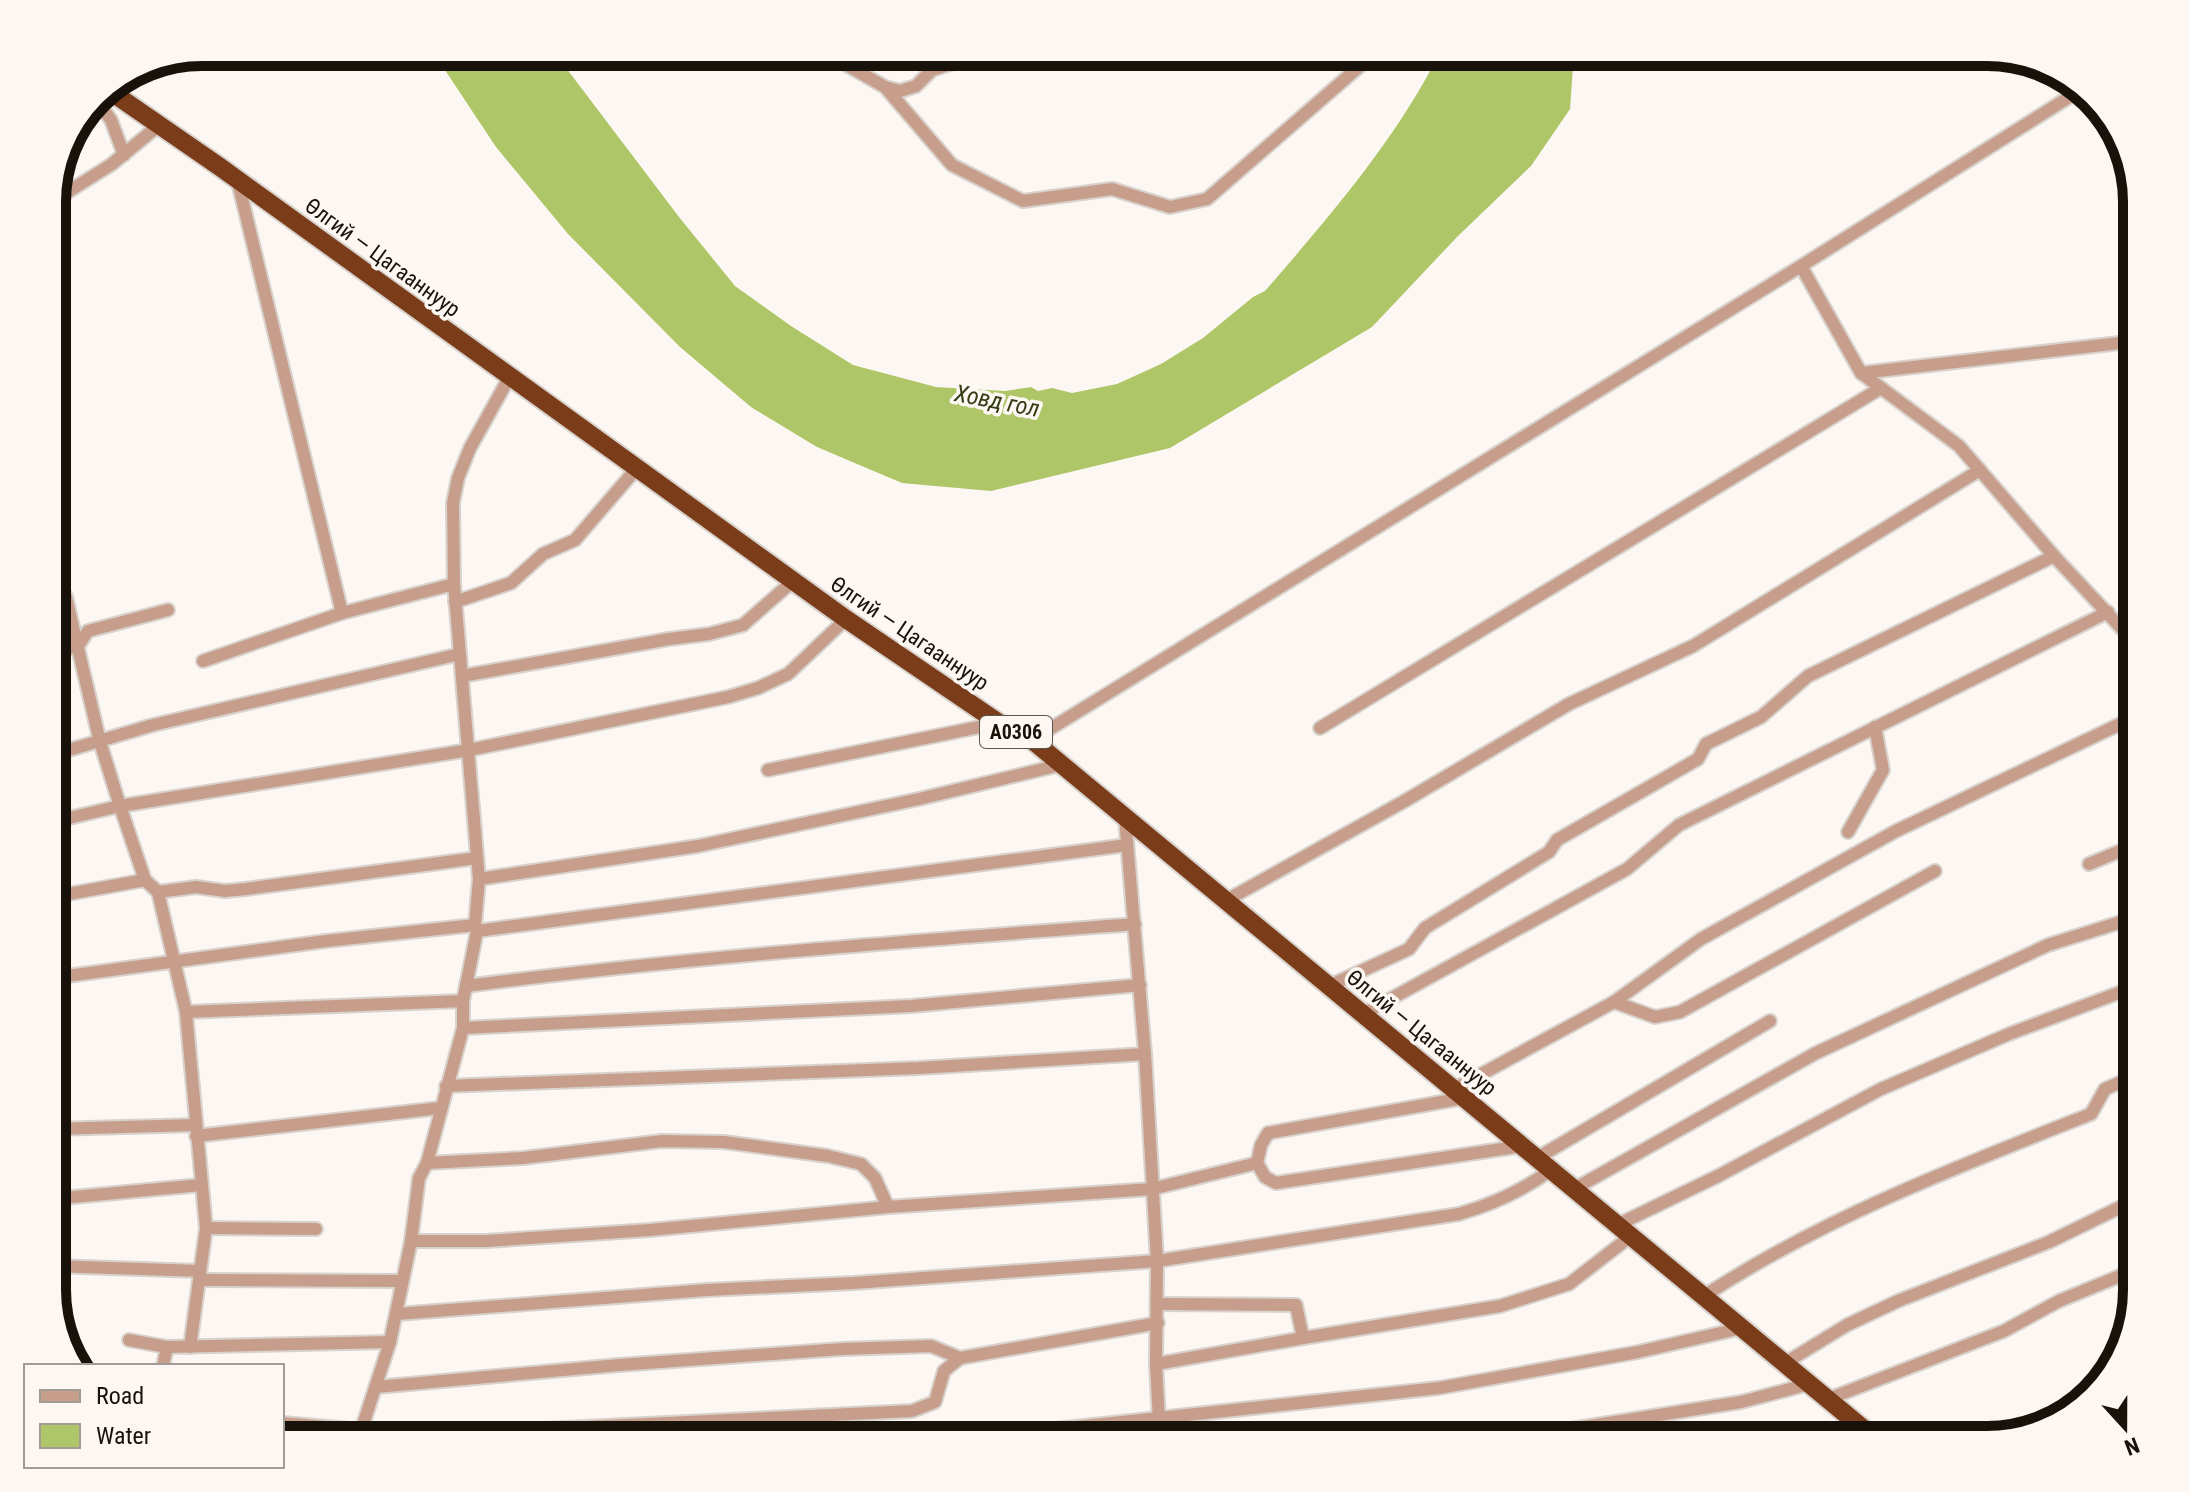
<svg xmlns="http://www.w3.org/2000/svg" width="2189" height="1492" font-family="'Roboto Condensed',sans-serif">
<rect width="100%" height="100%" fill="#fcf7f2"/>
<path fill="#aec668" d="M 433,52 L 554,52 L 679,217 L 735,286 L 791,326 L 853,365 L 936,387 L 1005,391 L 1031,387 L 1038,391 L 1052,388 L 1072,393 L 1117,384 L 1161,364 L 1203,338 L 1253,297 L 1265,291 C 1329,217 1396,140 1440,52 L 1574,52 L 1570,109 L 1531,166 L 1457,237 L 1372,327 L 1170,448 L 991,491 L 902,483 L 817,447 L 751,407 L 680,347 L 568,234 L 496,147 Z"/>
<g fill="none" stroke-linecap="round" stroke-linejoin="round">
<g stroke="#d8d2cd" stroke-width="16">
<g id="minor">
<polyline points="824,52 885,87 900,91 916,86 932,70 987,52"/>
<polyline points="885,87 952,165 1023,201 1112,189 1170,207 1207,199 1376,52"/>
<polyline points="95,98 111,120 124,155"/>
<polyline points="238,182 342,613"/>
<polyline points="52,202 112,164 158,126"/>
<polyline points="1801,266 1861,373 2137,341"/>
<polyline points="1861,373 1959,446 2054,556 2137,645"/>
<polyline points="52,569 66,597 100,742 120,806 145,880 158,892 186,1012 206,1228 190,1347"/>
<polyline points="455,602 511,583 543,554 575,540 637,468"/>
<polyline points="52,653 78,646 88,631 168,610"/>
<polyline points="203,661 342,613 454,584"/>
<polyline points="462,676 669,639 709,634 743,625 793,581"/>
<polyline points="1320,728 1881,388"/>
<polyline points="1032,740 1801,266 2082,89"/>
<polyline points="52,755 153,725 460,654"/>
<polyline points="768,770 999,723"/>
<polyline points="1125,818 1145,1054 1157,1261 1156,1364 1160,1440"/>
<polyline points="52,822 120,806 469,750 728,697 758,688 788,674 846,619"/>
<polyline points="1848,832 1883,770 1875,727"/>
<polyline points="2089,864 2137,844"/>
<polyline points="479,879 698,846 919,799 1060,765"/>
<polyline points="158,892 196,887 225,891 246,889 477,858"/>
<polyline points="52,897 145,880"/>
<polyline points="1225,901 1403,802 1569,704 1693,646 1980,470"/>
<polyline points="477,931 1127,845"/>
<polyline points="52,978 326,941 475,925"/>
<path d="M 466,986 C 688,957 911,941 1135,924"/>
<polyline points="1329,986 1409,949 1425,928 1549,852 1557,840 1698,759 1706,744 1761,717 1808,676 2054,556"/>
<polyline points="1614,1002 1655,1017 1680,1012 1935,871"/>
<polyline points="186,1012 463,1001"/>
<polyline points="1363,1014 1627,869 1679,825 2108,612"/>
<polyline points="463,1028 911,1006 1140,985"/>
<polyline points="446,1086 919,1068 1145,1054"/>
<polyline points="1454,1089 1614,1002 1701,939 1896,831 2137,716"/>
<polyline points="52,1129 196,1125"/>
<polyline points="196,1136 440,1108"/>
<polyline points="1537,1158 1770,1021"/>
<polyline points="427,1163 523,1158 662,1141 724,1142 828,1156 861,1164 875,1178 888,1207"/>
<polyline points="1257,1163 1261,1145 1268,1133 1464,1098"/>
<polyline points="1574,1189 1816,1053 2048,945 2137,917"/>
<polyline points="52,1199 201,1185"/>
<polyline points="1617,1225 1718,1176 1881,1089 2009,1034 2137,986"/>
<polyline points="206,1228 316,1229"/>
<polyline points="411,1241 486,1241 650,1230 888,1207 1152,1189 1257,1163 1265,1177 1276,1183 1522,1146"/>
<polyline points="52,1266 200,1271"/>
<polyline points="199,1280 402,1281"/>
<path d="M 1704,1296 C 1823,1218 1959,1166 2091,1114 L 2105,1089 L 2137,1075"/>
<polyline points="1158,1304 1296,1305 1303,1338"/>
<path d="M 397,1314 L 707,1290 L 854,1283 L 1157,1261 L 1459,1214 C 1494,1204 1522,1191 1551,1170"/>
<polyline points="129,1340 167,1347 390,1342"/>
<polyline points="1785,1363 1847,1325 1898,1301 2049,1242 2137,1199"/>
<polyline points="1156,1364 1303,1338 1500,1306 1569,1284 1631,1236"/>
<polyline points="163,1366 167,1347"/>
<polyline points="376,1387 619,1365 842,1349 931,1346 960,1358 1158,1323"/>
<polyline points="1828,1399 2004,1331 2059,1301 2137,1269"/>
<polyline points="282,1423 361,1430"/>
<polyline points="359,1438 912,1411 935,1402 944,1371 960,1358"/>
<polyline points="358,1440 390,1342 411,1241 419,1178 427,1163 463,1028 463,1001 477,931 475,925 479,879 454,584 453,503 458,478 470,448 509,378"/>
<polyline points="1026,1440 1038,1431 1439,1388 1638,1352 1742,1328"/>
<polyline points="1501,1440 1741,1402 1809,1384"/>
<polyline points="1851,1440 1868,1432"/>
</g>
</g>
<g stroke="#d8d2cd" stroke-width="22">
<polyline id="highway" points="107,89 220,167 846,619 999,723 1032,740 1877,1440"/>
</g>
<use href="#minor" stroke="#c79e8b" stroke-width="12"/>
<use href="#highway" stroke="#7b3c1a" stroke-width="18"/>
</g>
<g text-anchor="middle" stroke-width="7" stroke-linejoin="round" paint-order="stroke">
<rect fill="#fcf7f2" stroke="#5d5750" stroke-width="2" x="980" y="716" width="72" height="32" rx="6"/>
<g font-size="20" font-weight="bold" fill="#19120a">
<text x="1016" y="739">A0306</text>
</g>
<g font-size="22" fill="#19120a" stroke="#fcf7f2">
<text transform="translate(383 257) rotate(36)" y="8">Өлгий — Цагааннуур</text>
<text transform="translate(910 633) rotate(34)" y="8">Өлгий — Цагааннуур</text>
<text transform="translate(1422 1032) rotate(39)" y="8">Өлгий — Цагааннуур</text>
</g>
<g font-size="24" font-style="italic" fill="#343d16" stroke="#fcf7f2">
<text transform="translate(997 401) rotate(11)" y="8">Ховд гол</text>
</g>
</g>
<path d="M0 0H2189V1492H0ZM202 66H1987A136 136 0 0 1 2123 202V1290A136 136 0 0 1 1987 1426H202A136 136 0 0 1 66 1290V202A136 136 0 0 1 202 66Z" fill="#fcf7f2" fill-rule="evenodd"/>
<path fill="none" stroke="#19120a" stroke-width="10" d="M202 66H1987A136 136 0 0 1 2123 202V1290A136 136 0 0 1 1987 1426H202A136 136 0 0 1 66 1290V202A136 136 0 0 1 202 66Z"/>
<rect x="24" y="1364" width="260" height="104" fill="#fcf7f2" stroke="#a19b95" stroke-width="2"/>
<rect x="40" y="1390" width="40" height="12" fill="#c79e8b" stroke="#a19b95" stroke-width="2"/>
<text x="96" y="1404" font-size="24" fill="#19120a">Road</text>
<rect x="40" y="1424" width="40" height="24" fill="#aec668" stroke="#a19b95" stroke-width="2"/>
<text x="96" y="1444" font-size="24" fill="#19120a">Water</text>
<g transform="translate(2125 1428) rotate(159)" stroke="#fcf7f2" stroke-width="6" paint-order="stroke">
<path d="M0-6L14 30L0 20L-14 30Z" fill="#19120a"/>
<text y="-12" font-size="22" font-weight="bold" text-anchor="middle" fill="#19120a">N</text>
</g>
</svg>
